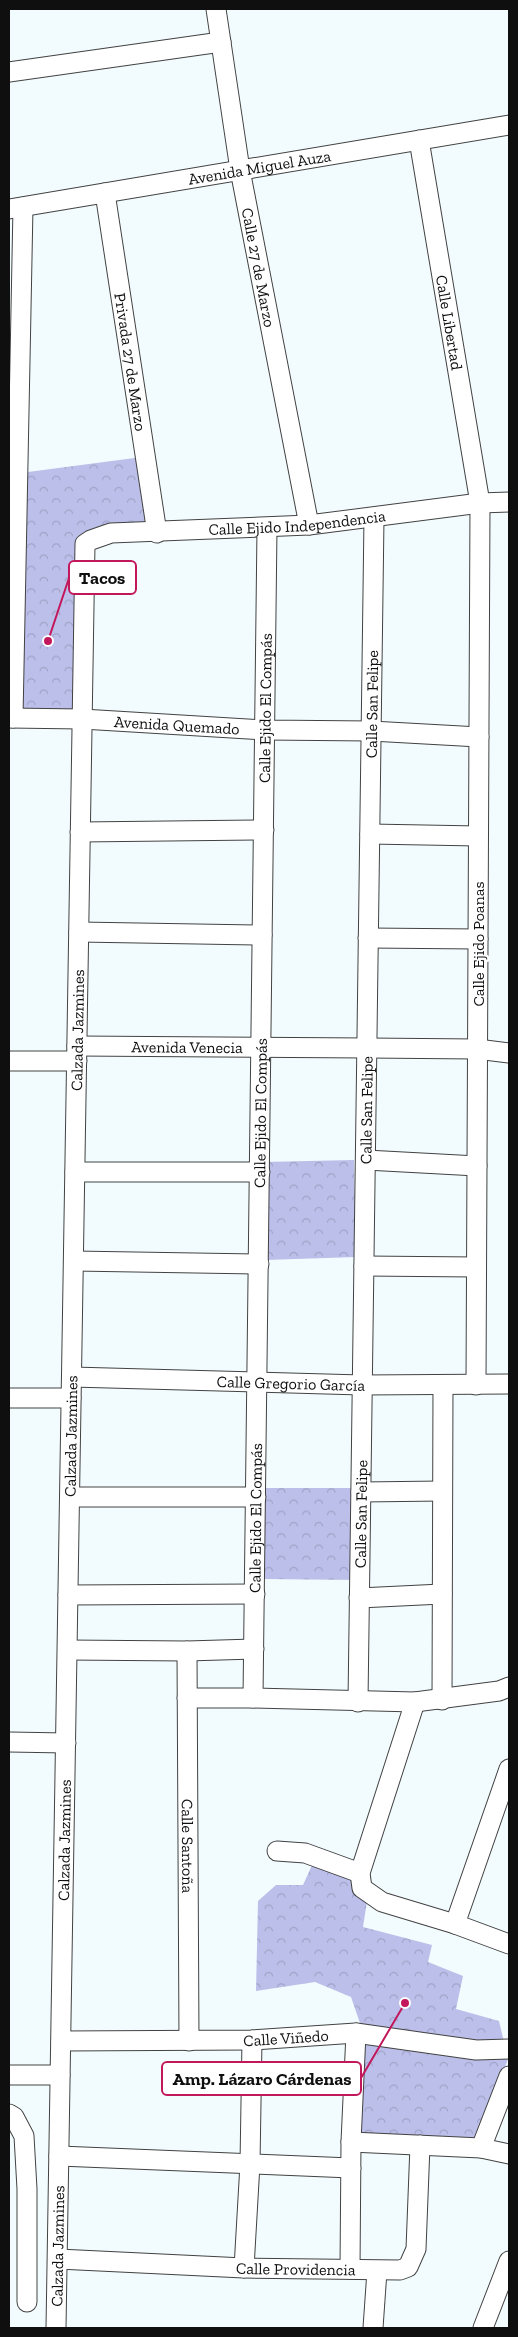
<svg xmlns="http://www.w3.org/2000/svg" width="518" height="2337" font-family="'Zilla Slab',serif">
<defs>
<pattern id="park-crowns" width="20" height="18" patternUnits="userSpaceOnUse" patternTransform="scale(1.25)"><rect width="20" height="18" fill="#bcbfe9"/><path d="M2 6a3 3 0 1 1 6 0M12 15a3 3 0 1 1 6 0" fill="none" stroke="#a0a3c7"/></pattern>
</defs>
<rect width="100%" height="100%" fill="#f2fcff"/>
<g fill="url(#park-crowns)">
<polygon points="142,457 154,531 113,530 77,555 74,571 76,714 18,711 28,472"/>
<polygon points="354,1160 356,1257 266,1260 263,1162"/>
<polygon points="263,1488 359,1488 358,1580 263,1579"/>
<polygon points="313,1863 353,1880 367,1901 363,1927 432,1945 428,1962 463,1976 456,2009 499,2021 508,2059 476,2142 357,2136 361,2026 351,1997 315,1982 256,1991 258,1901 276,1885 303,1885"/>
</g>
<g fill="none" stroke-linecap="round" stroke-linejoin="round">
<g stroke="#424242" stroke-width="21">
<g id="minor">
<path id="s1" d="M 216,9 L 240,170 L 309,525"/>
<polyline points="9,72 221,42"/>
<path id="s2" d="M 419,140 L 480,503 L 476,1385"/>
<path id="s3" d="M 105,193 L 157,533"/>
<path id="s4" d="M 9,209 L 509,125"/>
<path id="s5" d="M 9,718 L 82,719 L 265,730 L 371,731 L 479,737"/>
<polyline points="13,718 23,207"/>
<polyline points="80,832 264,830"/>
<polyline points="370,834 478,836"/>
<polyline points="79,932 262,935"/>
<polyline points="368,938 478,939"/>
<path id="s6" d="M 77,1046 L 367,1048 L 477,1049 L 509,1053"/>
<polyline points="9,1061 77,1061"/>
<polyline points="366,1160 477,1166"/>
<polyline points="75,1172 260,1172"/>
<polyline points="74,1261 259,1264"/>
<polyline points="364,1266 476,1267"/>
<path id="s7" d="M 72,1377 L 362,1385 L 509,1384"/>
<polyline points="9,1398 71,1398"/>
<polyline points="361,1492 442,1491"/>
<polyline points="70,1497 256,1497"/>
<polyline points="68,1595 255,1594"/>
<polyline points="359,1598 442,1594"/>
<polyline points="68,1650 187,1651 254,1649"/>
<path id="s8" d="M 187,1651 L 189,2041"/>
<polyline points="187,1698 253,1698 415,1702 499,1691 509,1687"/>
<path id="s9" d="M 253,1698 L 267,528"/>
<polyline points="442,1700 443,1385"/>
<path id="s10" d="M 358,1702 L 374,518"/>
<polyline points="415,1702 360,1873 362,1888 382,1902 455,1924 509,1944"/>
<polyline points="9,1742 66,1743"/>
<polyline points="277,1851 305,1853 360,1873"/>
<polyline points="455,1924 509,1769"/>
<path id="s11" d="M 61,2041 L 252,2040 L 356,2033 L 476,2050 L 509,2049"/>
<polyline points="9,2075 60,2075"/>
<polyline points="9,2114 14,2117 24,2136 27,2189 27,2302"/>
<polyline points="351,2142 481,2148 509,2154"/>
<polyline points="481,2148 509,2076"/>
<polyline points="59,2156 351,2168"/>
<path id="s12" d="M 58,2259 L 244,2268 L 400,2270 L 408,2267 L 416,2249 L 420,2145"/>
<polyline points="244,2268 250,2164 252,2040"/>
<polyline points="350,2269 351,2142 356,2033"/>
<path id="s13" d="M 56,2328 L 85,544 L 91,540 L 111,533 L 309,525 L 480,503 L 509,502"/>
<polyline points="373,2328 377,2271"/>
<polyline points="483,2328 509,2261"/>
</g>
</g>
<use href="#minor" stroke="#fff" stroke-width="19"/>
</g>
<g text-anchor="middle" stroke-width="5" stroke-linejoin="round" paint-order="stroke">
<g font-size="16" fill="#0f0f0f" stroke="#fff">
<text dy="6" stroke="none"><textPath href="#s4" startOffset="254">Avenida Miguel Auza</textPath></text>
<text dy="6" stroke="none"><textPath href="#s1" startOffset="262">Calle 27 de Marzo</textPath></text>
<text dy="6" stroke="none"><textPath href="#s2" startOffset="185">Calle Libertad</textPath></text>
<text dy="6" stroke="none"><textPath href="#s3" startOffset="171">Privada 27 de Marzo</textPath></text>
<text dy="6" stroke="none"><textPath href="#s13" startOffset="1999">Calle Ejido Independencia</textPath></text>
<text dy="6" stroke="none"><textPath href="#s10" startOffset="998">Calle San Felipe</textPath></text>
<text dy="6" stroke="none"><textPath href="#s9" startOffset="990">Calle Ejido El Compás</textPath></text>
<text dy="6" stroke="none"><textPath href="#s5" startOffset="168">Avenida Quemado</textPath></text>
<text transform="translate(478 944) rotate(-90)" y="6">Calle Ejido Poanas</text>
<text dy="6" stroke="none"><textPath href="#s13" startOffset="1298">Calzada Jazmines</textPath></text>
<text dy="6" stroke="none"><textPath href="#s6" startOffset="110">Avenida Venecia</textPath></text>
<text dy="6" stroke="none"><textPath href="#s10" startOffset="592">Calle San Felipe</textPath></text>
<text dy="6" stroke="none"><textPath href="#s9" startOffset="585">Calle Ejido El Compás</textPath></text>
<text dy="6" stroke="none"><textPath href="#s7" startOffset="219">Calle Gregorio García</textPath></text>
<text dy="6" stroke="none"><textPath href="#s13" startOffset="892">Calzada Jazmines</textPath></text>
<text dy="6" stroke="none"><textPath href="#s10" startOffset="188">Calle San Felipe</textPath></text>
<text dy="6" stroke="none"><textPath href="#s9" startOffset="180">Calle Ejido El Compás</textPath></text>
<text dy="6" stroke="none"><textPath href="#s13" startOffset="488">Calzada Jazmines</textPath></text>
<text dy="6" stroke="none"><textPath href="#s8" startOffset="195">Calle Santoña</textPath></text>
<text dy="6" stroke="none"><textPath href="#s11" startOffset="225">Calle Viñedo</textPath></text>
<text dy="6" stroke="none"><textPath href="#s13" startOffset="82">Calzada Jazmines</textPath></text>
<text dy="6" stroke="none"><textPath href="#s12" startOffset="238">Calle Providencia</textPath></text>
</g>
</g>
<path fill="none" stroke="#c2185b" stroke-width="2" d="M48 641L69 578M405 2003L361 2078"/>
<g fill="#c2185b" stroke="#fff" stroke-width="2">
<circle cx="48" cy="641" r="5"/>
<circle cx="405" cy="2003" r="5"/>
</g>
<g fill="#fff" stroke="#c2185b" stroke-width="2">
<rect x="69" y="561" width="67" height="33" rx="5"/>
<rect x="162" y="2062" width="199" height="33" rx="5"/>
</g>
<g font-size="18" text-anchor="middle" font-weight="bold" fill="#0f0f0f">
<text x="102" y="584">Tacos</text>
<text x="262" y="2085">Amp. Lázaro Cárdenas</text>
</g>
<rect width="518" height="2337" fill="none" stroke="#0f0f0f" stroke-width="20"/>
</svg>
